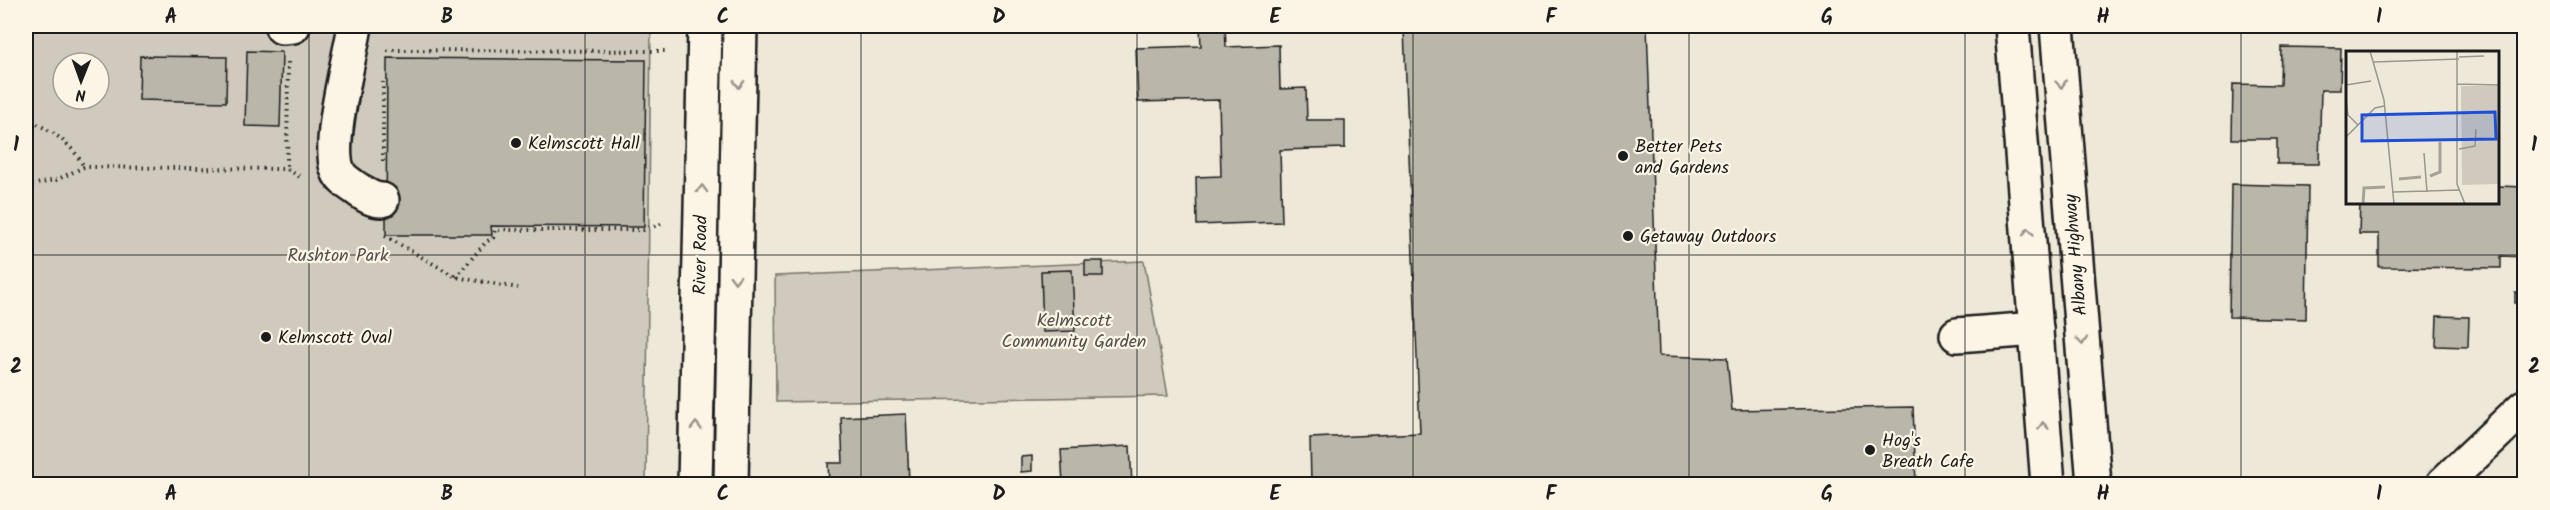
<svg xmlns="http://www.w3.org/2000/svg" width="2550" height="510" font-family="Kalam,sans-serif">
<rect width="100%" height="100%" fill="#eee8d9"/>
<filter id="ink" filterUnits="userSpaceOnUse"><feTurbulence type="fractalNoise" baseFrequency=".0167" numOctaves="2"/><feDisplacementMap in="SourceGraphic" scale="12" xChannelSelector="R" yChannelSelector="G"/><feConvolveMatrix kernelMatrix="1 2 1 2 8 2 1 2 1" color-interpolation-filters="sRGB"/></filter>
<g filter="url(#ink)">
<g fill="#cfcabd" stroke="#76736c" stroke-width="1.5" fill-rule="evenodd">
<path d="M 26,26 L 651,26 L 646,484 L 26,484 ZM 63,63 L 99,63 L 99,99 L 63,99 Z"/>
<polygon points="1144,261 1168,396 776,402 775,276"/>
</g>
<g fill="#bab6aa" stroke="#1c1c1c" stroke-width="1.5">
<polygon points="1200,26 1225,26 1226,47 1279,45 1280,89 1306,88 1307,120 1345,120 1345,148 1280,150 1282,222 1197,225 1196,177 1221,176 1219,100 1138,102 1136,48 1201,46"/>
<polygon points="1407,26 1647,26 1659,356 1727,358 1732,410 1913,407 1916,484 1311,484 1310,438 1420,433 1404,29"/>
<polygon points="2281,47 2341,48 2340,90 2321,90 2319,164 2277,164 2277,139 2232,139 2233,84 2280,85"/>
<polygon points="247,51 282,52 280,127 245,126"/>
<polygon points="140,56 227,57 226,102 139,100"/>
<polygon points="387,58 646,60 644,227 491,226 492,235 386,235"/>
<polygon points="2231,184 2308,186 2306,319 2229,317"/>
<polygon points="2498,186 2524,187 2524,257 2501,256 2501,268 2379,267 2379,234 2359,234 2360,202 2498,202"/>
<rect x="1085" y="261" width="18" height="15"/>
<polygon points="1072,270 1075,331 1043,332 1041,271"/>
<rect x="2515" y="293" width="9" height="10"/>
<polygon points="2437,316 2469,317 2468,347 2436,346"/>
<polygon points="906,414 909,482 829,484 828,463 843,463 841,417"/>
<polygon points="1130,446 1132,484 1063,484 1061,450"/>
<polygon points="1032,456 1032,471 1021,472 1021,457"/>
</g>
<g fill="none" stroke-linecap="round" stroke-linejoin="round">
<g stroke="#1c1c1c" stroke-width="38">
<g id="minor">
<path d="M 355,26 C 350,57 326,145 338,171 C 341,179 350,184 357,189 C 365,195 372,200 382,200"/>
<polyline points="282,27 293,26"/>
<polyline points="1957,335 2036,329"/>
<polyline points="2443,484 2524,407"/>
</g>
</g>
<g stroke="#1c1c1c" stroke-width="38">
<g id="major">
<polyline points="695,484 705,26"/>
<polyline points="731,484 740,26"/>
</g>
</g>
<g stroke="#1c1c1c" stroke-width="38">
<g id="highway">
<polyline points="2012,26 2048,484"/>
<polyline points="2057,26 2094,484"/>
</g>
</g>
<g stroke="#1c1c1c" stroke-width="4" stroke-dasharray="1.5 4.5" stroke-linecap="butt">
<polyline points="191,26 246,26"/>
<polyline points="387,50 667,51"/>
<polyline points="288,62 287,169 302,178"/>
<path d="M 26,119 C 50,129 72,143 84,167"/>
<polyline points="383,161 383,82"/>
<polyline points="26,186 56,180 84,167 287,169"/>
<polyline points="385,236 456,277 518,288"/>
<polyline points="456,277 486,242 493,238 495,230 643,230 664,223"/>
</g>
<use href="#minor" stroke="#fcf5e5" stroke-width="33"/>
<use href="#major" stroke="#fcf5e5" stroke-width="33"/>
<use href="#highway" stroke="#fcf5e5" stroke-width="33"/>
</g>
<defs><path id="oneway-chevron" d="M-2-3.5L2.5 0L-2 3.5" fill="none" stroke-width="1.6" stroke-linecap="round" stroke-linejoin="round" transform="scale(1.5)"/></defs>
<g stroke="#97938b">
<use href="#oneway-chevron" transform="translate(739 84) rotate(91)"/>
<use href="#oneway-chevron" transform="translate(2061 84) rotate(85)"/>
<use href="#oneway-chevron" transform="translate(702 189) rotate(-89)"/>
<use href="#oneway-chevron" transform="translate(2028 232) rotate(-94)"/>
<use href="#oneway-chevron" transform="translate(735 279) rotate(91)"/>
<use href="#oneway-chevron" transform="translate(2082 341) rotate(85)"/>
<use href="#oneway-chevron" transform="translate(696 426) rotate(-89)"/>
<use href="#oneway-chevron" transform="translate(2043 426) rotate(-94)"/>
</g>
</g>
<path fill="none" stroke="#1c1c1c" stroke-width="1.5" stroke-opacity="0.55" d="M 309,26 L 309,484M 585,26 L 585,484M 861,26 L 861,484M 1137,26 L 1137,484M 1413,26 L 1413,484M 1689,26 L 1689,484M 1965,26 L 1965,484M 2241,26 L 2241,484M 26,255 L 2524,255"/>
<g fill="#1c1c1c" stroke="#fcf5e5" stroke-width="2">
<circle cx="516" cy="143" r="6"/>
<circle cx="1623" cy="156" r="6"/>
<circle cx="1628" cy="236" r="6"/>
<circle cx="266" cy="337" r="6"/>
<circle cx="1870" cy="450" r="6"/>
</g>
<g text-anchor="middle" stroke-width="4.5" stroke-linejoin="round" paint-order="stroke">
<g font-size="18" fill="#1c1c1c" stroke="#fcf5e5" text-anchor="start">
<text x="528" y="149">Kelmscott Hall</text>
<text x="1635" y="152">Better Pets<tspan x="1635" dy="21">and Gardens</tspan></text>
<text x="1640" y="242">Getaway Outdoors</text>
<text x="278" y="343">Kelmscott Oval</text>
<text x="1882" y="446">Hog's<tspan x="1882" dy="21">Breath Cafe</tspan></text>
</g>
<g font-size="18" fill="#52504c" stroke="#fcf5e5">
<text x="338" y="261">Rushton Park</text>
<text x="1074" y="326">Kelmscott<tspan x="1074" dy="21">Community Garden</tspan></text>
</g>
<g font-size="18" fill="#1c1c1c" stroke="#fcf5e5">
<text transform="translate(700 255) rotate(-89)" y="6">River Road</text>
<text transform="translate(2075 255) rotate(-95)" y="6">Albany Highway</text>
</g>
</g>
<g transform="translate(2346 51)">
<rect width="153" height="153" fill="#eee8d9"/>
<path d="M 115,35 L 153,35 L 153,133 L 116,134 Z" fill="#cfcabd"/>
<path fill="none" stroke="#a7a299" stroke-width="3" d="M 84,125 L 94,121 L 94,91M 53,128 L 75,126M 17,153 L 18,137 L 39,136"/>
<path fill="none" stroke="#9a968d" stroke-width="1.5" d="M 24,0 L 38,49 L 48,153M 111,0 L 111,133 L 119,153M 113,6 L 138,5M 28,11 L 113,8M 111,33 L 153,34M 0,34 L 25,30M 0,48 L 2,64 L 12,74M 0,86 L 29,57 L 38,55M 113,98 L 129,95 L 130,78M 78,102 L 81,141M 47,141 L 114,139"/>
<path fill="#1d4ed8" fill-opacity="0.15" stroke="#1d4ed8" stroke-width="3" d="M 149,61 L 150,88 L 16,90 L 16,64 Z"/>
<rect width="153" height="153" fill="none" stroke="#1c1c1c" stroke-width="3"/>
</g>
<rect width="2550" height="510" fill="none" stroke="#fcf5e5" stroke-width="66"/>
<g transform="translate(81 81) rotate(181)"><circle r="28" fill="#fcf5e5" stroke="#a29e95" stroke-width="1.5"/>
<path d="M0-4.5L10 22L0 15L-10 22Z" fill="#1c1c1c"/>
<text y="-9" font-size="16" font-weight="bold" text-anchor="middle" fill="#1c1c1c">N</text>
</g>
<rect x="33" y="33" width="2484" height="444" fill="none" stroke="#1c1c1c" stroke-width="2"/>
<g font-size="20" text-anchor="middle" font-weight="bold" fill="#1c1c1c">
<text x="171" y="23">A</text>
<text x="447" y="23">B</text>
<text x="723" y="23">C</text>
<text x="999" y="23">D</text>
<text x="1275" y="23">E</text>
<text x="1551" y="23">F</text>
<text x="1827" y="23">G</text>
<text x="2103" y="23">H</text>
<text x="2379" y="23">I</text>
<text x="16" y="151">1</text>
<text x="2534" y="151">1</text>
<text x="16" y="373">2</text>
<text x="2534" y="373">2</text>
<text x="171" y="500">A</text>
<text x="447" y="500">B</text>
<text x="723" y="500">C</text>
<text x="999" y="500">D</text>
<text x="1275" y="500">E</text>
<text x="1551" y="500">F</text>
<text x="1827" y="500">G</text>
<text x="2103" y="500">H</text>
<text x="2379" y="500">I</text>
</g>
</svg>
